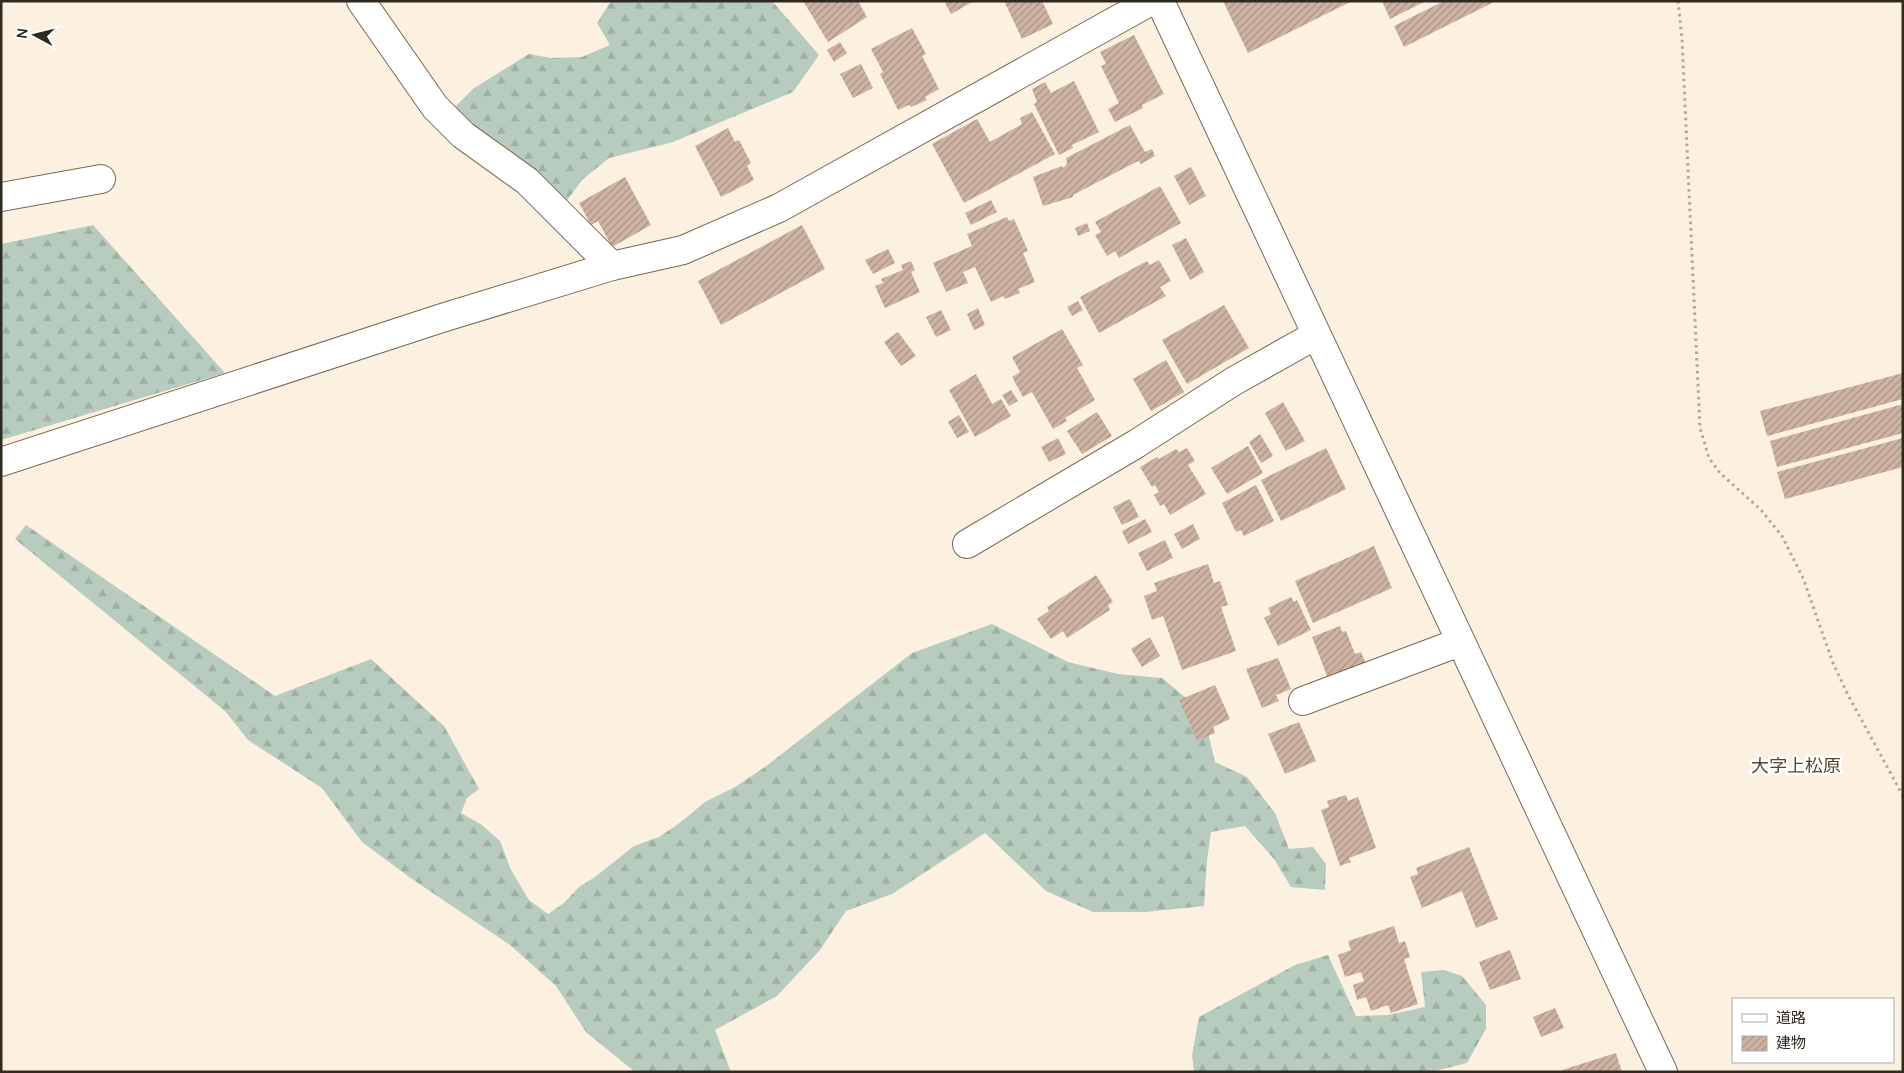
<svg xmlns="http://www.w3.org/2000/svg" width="1904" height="1073" font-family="Manrope,'Noto Sans JP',sans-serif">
<defs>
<pattern id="forest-firs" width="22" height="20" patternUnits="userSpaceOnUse" patternTransform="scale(1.25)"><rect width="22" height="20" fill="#b7ccbe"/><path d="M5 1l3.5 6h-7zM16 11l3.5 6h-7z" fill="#9eafa3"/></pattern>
<pattern id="building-hatch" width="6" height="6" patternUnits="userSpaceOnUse" patternTransform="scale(1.25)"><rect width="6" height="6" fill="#ceb3a2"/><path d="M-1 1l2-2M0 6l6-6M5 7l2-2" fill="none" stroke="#a89284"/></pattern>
</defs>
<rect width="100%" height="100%" fill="#fcf0e1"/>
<g fill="url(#forest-firs)">
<polygon points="611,1 772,1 819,55 793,92 673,142 609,158 582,180 565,203 473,130 454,108 474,88 529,54 551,58 582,57 610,45 597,23"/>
<polygon points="93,225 225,373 1,440 1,244"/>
<polygon points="26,525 275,696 371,659 444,726 479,789 467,798 461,813 482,825 500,841 511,870 529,900 548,914 564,903 579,887 595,877 634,846 659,837 681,822 705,802 735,787 765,767 912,653 992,624 1068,662 1118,674 1162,678 1203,712 1215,762 1247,777 1275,813 1289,849 1313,847 1326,864 1325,890 1291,887 1274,859 1245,826 1211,832 1207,861 1204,906 1145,912 1093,912 1046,891 985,833 892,894 846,911 820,950 777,996 715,1030 731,1072 635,1072 586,1032 556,986 510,945 412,879 362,842 322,788 248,740 225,711 15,539"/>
<polygon points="1328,955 1356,1016 1388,1015 1425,1007 1421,972 1444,970 1462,976 1486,1005 1486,1029 1467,1063 1431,1072 1194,1072 1192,1055 1199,1017 1295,965"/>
</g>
<g fill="url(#building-hatch)">
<polygon points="803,1 858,1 867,17 828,42"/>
<polygon points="944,1 974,1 951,14"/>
<polygon points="1004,1 1042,1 1053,24 1022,39"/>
<polygon points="1223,1 1352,1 1248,53"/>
<polygon points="1382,1 1426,1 1390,19"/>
<polygon points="1444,1 1496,1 1404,47 1394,26"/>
<polygon points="912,28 926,54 922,56 939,89 925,97 927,100 911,107 909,105 898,110 880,74 883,72 871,49"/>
<polygon points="1134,35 1164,94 1142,105 1143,108 1115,122 1108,109 1119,103 1101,66 1106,64 1100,52"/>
<polygon points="840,42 847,53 834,62 827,50"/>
<polygon points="861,64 873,88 853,98 840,74"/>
<polygon points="1074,81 1099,132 1072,145 1073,148 1059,155 1034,104 1037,102 1032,89 1045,82 1051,93"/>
<polygon points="1032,112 1055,154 964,203 932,144 977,119 990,142 1022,124 1020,118"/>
<polygon points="1130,125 1145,152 1152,149 1155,156 1141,164 1138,161 1073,195 1073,197 1043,206 1033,177 1062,166 1063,168 1067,164 1066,158"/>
<polygon points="728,128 735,142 739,140 751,163 747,166 754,180 721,197 695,146"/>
<polygon points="1191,167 1206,196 1189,205 1174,176"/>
<polygon points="625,177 651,225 612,247 598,221 591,225 579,203"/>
<polygon points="1160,186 1181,223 1119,258 1115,251 1107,256 1095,235 1101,232 1095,222"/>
<polygon points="991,200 997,212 971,225 965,213"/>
<polygon points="1007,217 1009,221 1014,219 1028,251 1023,253 1035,282 1018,289 1020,293 1005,299 1003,296 991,302 975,267 963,272 968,283 946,292 933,263 972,246 967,234"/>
<polygon points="1087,223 1090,231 1078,236 1075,228"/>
<polygon points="802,225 825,269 721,325 698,281"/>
<polygon points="1186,238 1204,272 1190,280 1172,245"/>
<polygon points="888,249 895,263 873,274 865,260"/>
<polygon points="1159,260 1171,281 1160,287 1166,296 1099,333 1080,297 1147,261 1150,265"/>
<polygon points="911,261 915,270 911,272 920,292 885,308 875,286 883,283 881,279 903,270 901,265"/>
<polygon points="1078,301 1083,310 1072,316 1067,307"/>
<polygon points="1224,305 1249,348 1187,384 1162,340"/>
<polygon points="978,308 985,325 974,330 967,314"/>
<polygon points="941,310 951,330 936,337 926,317"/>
<polygon points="1062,329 1083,365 1077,368 1095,400 1065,418 1067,421 1053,429 1032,392 1023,397 1012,377 1020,372 1012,357"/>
<polygon points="898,332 916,356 901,366 884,342"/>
<polygon points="1166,360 1184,392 1151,411 1133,379"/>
<polygon points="1903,373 1903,399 1767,436 1760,411"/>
<polygon points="976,374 992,404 1001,399 1011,416 975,437 949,390"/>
<polygon points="1011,390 1018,401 1009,406 1002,395"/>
<polygon points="1283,402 1305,441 1286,451 1265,413"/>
<polygon points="1903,404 1903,433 1777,467 1770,441"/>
<polygon points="1097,412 1112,436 1082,454 1067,431"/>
<polygon points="959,415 969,432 957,438 948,422"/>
<polygon points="1260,434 1273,456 1261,463 1249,442"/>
<polygon points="1058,438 1066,454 1049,462 1041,447"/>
<polygon points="1903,438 1903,467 1785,499 1777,472"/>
<polygon points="1248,446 1263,473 1227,494 1211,468"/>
<polygon points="1187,448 1195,461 1188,465 1206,494 1170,515 1164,504 1160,506 1154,495 1159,492 1155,485 1152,487 1140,467 1157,457 1159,459 1176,449 1179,452"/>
<polygon points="1326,448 1346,489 1281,521 1261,480"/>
<polygon points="1256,485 1274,521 1244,536 1241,530 1236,532 1222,503"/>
<polygon points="1130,499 1139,517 1122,525 1113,507"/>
<polygon points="1145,519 1152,532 1128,544 1122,531"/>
<polygon points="1193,524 1200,539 1182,549 1174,534"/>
<polygon points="1165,540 1173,558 1147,571 1138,553"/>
<polygon points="1374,546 1392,588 1313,623 1295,581"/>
<polygon points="1208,564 1214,583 1220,581 1228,605 1221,607 1236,651 1182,670 1163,616 1152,620 1144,596 1157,591 1154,583"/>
<polygon points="1096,575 1113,602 1108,605 1110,610 1067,638 1063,631 1051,639 1037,619 1049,611 1047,607"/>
<polygon points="1291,597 1294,602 1297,600 1311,630 1278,646 1264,618 1271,614 1268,608"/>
<polygon points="1340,626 1342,632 1346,631 1355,654 1361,652 1367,666 1329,681 1312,637"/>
<polygon points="1150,637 1160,656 1142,667 1131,649"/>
<polygon points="1278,658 1291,689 1276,695 1279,701 1262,708 1246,669"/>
<polygon points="1215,685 1230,719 1213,727 1215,733 1197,741 1179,700"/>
<polygon points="1299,722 1316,761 1285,774 1268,734"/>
<polygon points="1346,795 1348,801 1358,797 1376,848 1349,858 1351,862 1340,866 1321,810 1329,807 1327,801"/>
<polygon points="1469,847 1498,919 1476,928 1462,891 1422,908 1410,877 1418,874 1416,868"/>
<polygon points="1394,926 1399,943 1405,941 1410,957 1404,959 1418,1004 1391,1013 1388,1005 1371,1011 1366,997 1357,1000 1353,985 1364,981 1361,972 1345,977 1338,955 1351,950 1348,941"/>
<polygon points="1510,950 1521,979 1490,990 1479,962"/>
<polygon points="1555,1008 1564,1028 1541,1037 1533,1017"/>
<polygon points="1616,1053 1622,1072 1563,1072 1562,1070"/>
</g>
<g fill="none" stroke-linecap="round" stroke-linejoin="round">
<g stroke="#796852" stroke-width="30">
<g id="minor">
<polyline points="361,1 435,107 463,135 527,181 612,266"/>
<polyline points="1160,1 1663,1072"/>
<polyline points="1,197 101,179"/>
<polyline points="1,462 442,318 612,266 683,250 779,208 1151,1"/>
<polyline points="967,544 1136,444 1234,381 1316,335"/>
<polyline points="1303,701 1460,642"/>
</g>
</g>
<polyline stroke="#b0a69a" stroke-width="3" stroke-dasharray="2.5 4" stroke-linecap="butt" points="1678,1 1682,39 1700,428 1709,458 1720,473 1761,510 1782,536 1803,578 1833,663 1848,695 1903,796"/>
<use href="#minor" stroke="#fff" stroke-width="28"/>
</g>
<g text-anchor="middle" stroke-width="5" stroke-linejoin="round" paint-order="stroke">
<g font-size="18" fill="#564631" stroke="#fff">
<text x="1796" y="772">大字上松原</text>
</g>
</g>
<rect width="1904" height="1073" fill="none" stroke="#302920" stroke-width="5"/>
<rect x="1732" y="998" width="162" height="65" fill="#ffffff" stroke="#aca9a6"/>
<rect x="1742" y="1014" width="25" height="8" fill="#ffffff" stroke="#aca9a6"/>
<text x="1776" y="1023" font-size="15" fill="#302920">道路</text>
<rect x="1742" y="1036" width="25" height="15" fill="url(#building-hatch)" stroke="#aca9a6"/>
<text x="1776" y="1048" font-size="15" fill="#302920">建物</text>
<g transform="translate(35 35) rotate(277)" stroke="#ffffff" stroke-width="4" paint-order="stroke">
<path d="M0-4L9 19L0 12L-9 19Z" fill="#302920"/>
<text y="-8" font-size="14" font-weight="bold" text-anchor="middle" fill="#302920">N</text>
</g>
</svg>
